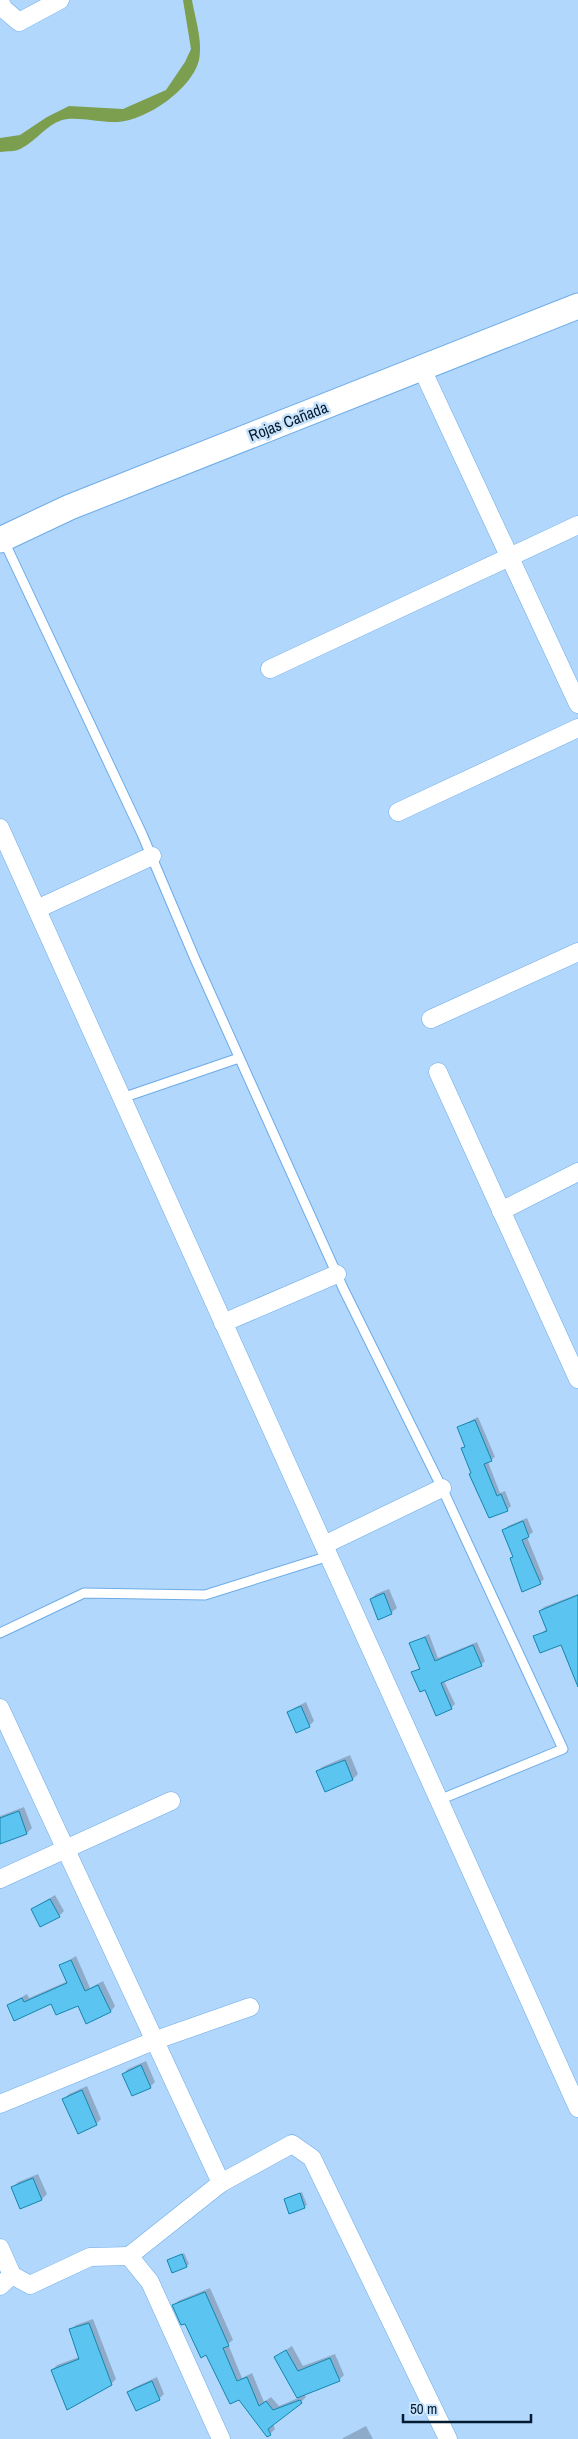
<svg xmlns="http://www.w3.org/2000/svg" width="578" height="2439" font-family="'Archivo Narrow',sans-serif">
<rect width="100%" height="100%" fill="#b2d7fd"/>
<path fill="#7c9e4f" d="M 183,0 L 192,0 C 195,18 203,41 199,60 C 192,89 147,120 118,122 C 101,123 77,116 62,120 C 45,126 37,140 22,148 C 16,152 7,151 0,152 L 0,138 L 20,135 L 47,117 L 69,106 L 123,109 L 166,90 L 185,62 L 191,49 Z"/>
<g fill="#0003">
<polygon points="478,1417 495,1457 488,1462 500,1493 505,1491 511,1506 507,1510 472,1472 463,1449 466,1445 459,1427"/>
<polygon points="527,1518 533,1532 527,1537 544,1579 540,1583 511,1558 514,1555 504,1530 508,1526"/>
<polygon points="389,1589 397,1608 392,1612 379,1618 371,1599 376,1594"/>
<polygon points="578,1594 578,1670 561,1643 535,1637 547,1629 540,1611 544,1607"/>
<polygon points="429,1634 438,1658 477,1642 485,1661 481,1665 444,1681 455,1704 451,1708 426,1688 413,1672 421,1667 411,1644"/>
<polygon points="306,1702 314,1721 309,1726 289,1713 294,1708"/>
<polygon points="350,1755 358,1774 353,1779 317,1772 322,1767"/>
<polygon points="24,1807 32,1828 27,1833 0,1836 0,1816"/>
<polygon points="55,1895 64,1911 59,1916 32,1909"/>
<polygon points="76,1956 90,1988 103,1981 115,2006 111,2011 87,2022 78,2004 52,2002 8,2005 27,1994 29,1998 68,1981 61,1965"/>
<polygon points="146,2061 155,2082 150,2087 123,2074 128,2069"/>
<polygon points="87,2086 101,2119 96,2124 64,2099 69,2094"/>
<polygon points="38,2174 47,2194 42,2199 21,2207 13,2187 18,2182"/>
<polygon points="302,2192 307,2205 290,2213 285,2199"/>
<polygon points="184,2253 189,2264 187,2266 169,2260"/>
<polygon points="210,2288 233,2340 228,2344 242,2378 252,2373 264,2402 271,2397 279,2406 298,2398 275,2357 292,2346 303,2366 335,2354 344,2375 339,2380 304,2394 306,2397 301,2402 273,2424 275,2429 270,2434 207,2354 174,2306 178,2301"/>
<polygon points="93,2319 116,2379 111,2384 52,2370 57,2365 79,2357 71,2329 76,2325"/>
<polygon points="157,2377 164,2394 159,2399 128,2393 133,2388"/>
<polygon points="366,2426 373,2439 342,2439 343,2438"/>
</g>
<g fill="#5cc4f0" stroke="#1486ad">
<polygon points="475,1420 492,1461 484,1464 497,1496 501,1494 508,1511 489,1518 469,1474 471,1473 461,1448 465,1447 457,1427"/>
<polygon points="523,1521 529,1537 522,1540 541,1584 522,1592 510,1558 513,1557 502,1530"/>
<polygon points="384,1593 392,1614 378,1620 370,1599"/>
<polygon points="578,1595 578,1687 561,1645 540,1653 533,1636 547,1631 539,1611"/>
<polygon points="425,1637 435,1661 473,1645 482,1666 441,1683 452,1709 436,1716 425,1690 420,1692 411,1672 420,1669 409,1643"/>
<polygon points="301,1706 310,1727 296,1733 287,1712"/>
<polygon points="345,1760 353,1780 325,1792 316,1771"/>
<polygon points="19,1811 27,1834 0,1844 0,1818"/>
<polygon points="50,1899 60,1917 40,1927 31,1909"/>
<polygon points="71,1960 85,1991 98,1985 111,2012 86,2024 78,2006 56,2015 51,2004 14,2021 7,2005 22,1998 24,2002 67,1983 59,1965"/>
<polygon points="141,2065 151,2088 132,2096 122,2074"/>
<polygon points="82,2090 97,2125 78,2134 62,2099"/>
<polygon points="33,2178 42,2200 20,2209 11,2187"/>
<polygon points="300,2193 305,2208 289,2214 284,2199"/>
<polygon points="182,2254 187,2267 172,2273 167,2260"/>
<polygon points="205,2292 229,2346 223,2348 237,2381 247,2377 259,2406 266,2401 273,2410 300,2400 302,2403 268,2429 271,2435 267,2437 239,2400 230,2404 206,2355 201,2358 185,2324 181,2325 172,2305"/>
<polygon points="89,2323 112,2385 67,2410 51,2370 79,2359 69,2329"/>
<polygon points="286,2350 298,2371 330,2358 340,2381 297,2398 274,2357"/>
<polygon points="152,2381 160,2400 136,2411 127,2392"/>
</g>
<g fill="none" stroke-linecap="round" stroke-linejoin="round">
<g stroke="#6cabe7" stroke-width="11">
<g id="lane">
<polyline points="3,539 142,834 195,959 343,1288 442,1488 563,1749 439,1800"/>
<polyline points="122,1098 239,1058"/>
<polyline points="0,1633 84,1593 205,1595 329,1556"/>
</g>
</g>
<g stroke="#6cabe7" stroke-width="19">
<g id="street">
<polyline points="0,2 4,9 19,22 60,0"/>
<polyline points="422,369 578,704"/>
<polyline points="270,669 578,525"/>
<polyline points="398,812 578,728"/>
<polyline points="0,828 578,2108"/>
<polyline points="37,909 152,856"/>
<polyline points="431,1019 578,952"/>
<polyline points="438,1072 578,1379"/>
<polyline points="501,1211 578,1172"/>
<polyline points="223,1323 337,1274"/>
<polyline points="324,1545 442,1488"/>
<polyline points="0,1708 221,2183 292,2144 312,2158 448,2439"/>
<polyline points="0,1879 171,1801"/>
<polyline points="0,2104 156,2040 250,2007"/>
<polyline points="0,2248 12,2275 30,2285 90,2257 129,2256 150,2282 221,2439"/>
<polyline points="129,2256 221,2183"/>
<polyline points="0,2286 12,2275"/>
</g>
</g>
<g stroke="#6cabe7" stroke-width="27">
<polyline id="secondary" points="0,540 70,507 578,306"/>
</g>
<use href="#lane" stroke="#fff" stroke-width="9"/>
<use href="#street" stroke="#fff" stroke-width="18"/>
<use href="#secondary" stroke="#fff" stroke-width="25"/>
</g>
<g text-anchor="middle" stroke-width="5" stroke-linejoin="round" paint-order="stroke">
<g font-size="16" fill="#021b31" stroke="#cae3fc">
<text transform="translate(288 421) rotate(-21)" y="6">Rojas Cañada</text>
</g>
</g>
<path d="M403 2414v8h128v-8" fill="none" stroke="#021b31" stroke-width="2.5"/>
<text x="410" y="2414" font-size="15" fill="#021b31" stroke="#cae3fc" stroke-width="4" paint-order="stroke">50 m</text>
</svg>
